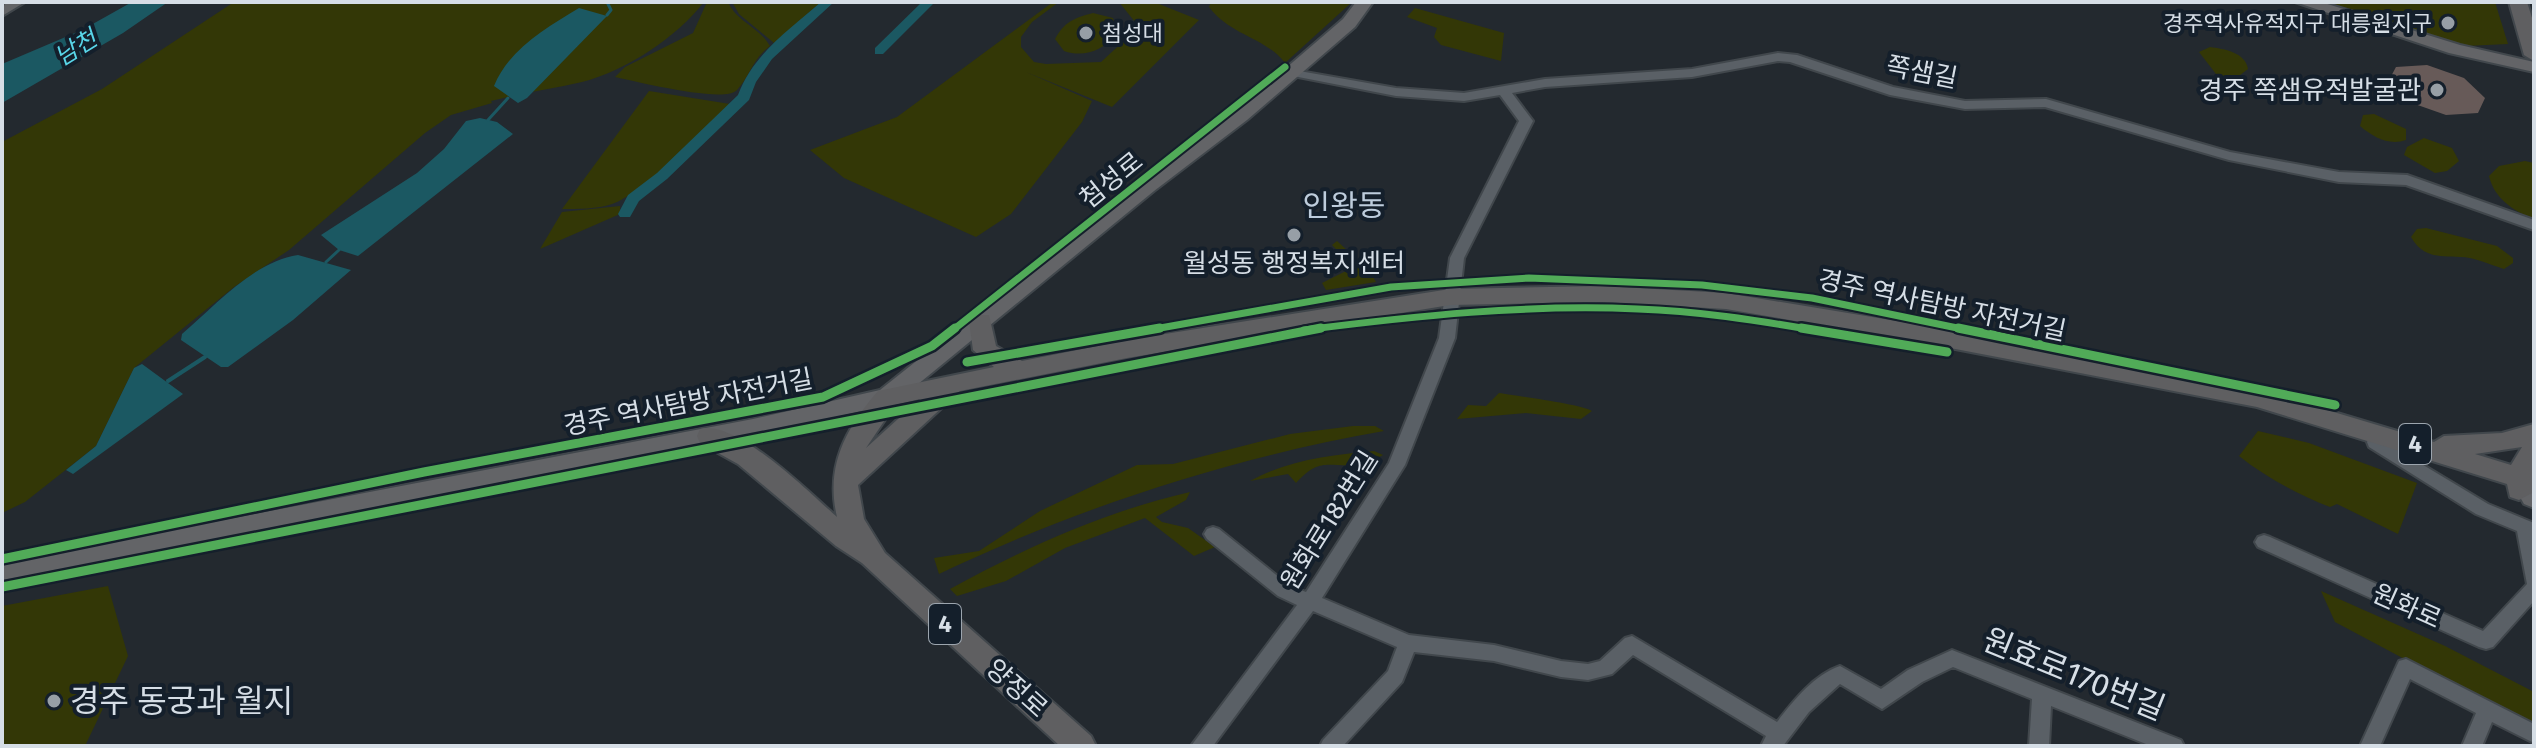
<svg xmlns="http://www.w3.org/2000/svg" width="2536" height="748" font-family="'Fira Sans','Noto Sans KR',sans-serif">
<rect width="100%" height="100%" fill="#23292f"/>
<g fill="#333706">
<path d="M 234,2 L 704,2 C 677,37 626,71 582,82 C 552,89 521,93 491,101 L 492,103 L 451,115 L 425,133 L 289,250 L 234,287 L 134,368 L 96,446 L 25,502 L 2,513 L 2,142 L 102,89 Z"/>
<path d="M 707,2 L 728,2 C 737,22 759,27 770,46 C 753,58 750,76 737,90 C 725,104 635,81 615,77 L 625,67 L 693,33 Z"/>
<polygon points="732,2 821,2 774,43 739,14"/>
<polygon points="1053,2 1059,2 1032,22 1021,37 1021,47 1034,62 1046,64 1101,62 1139,27 1119,2 1154,2 1199,20 1112,107 1026,72 1092,101 1082,122 1011,214 976,237 844,178 810,150 897,117"/>
<path d="M 1211,2 L 1352,2 L 1285,63 C 1265,37 1231,36 1209,7 Z"/>
<polygon points="2328,2 2495,2 2508,44 2465,46"/>
<polygon points="1415,8 1504,33 1501,61 1441,45 1434,37 1437,28 1407,17"/>
<path d="M 1093,13 L 1113,18 L 1117,35 C 1102,50 1085,58 1064,51 L 1055,39 C 1064,22 1074,18 1093,13 Z"/>
<path d="M 2210,47 C 2224,49 2245,52 2248,69 L 2235,79 L 2216,74 L 2199,52 Z"/>
<path d="M 649,91 L 730,104 C 709,128 641,195 612,204 C 597,209 578,209 562,209 Z"/>
<path d="M 2374,114 L 2406,129 L 2406,140 C 2389,146 2373,137 2360,126 L 2363,115 Z"/>
<polygon points="2424,138 2452,148 2459,161 2447,171 2435,173 2404,155 2407,147"/>
<path d="M 2525,161 L 2534,163 L 2534,219 C 2513,211 2494,198 2489,176 L 2499,166 Z"/>
<polygon points="620,206 620,214 540,249 562,212"/>
<path d="M 2426,228 L 2497,246 L 2513,258 L 2513,263 L 2504,269 C 2491,265 2474,257 2460,257 C 2439,256 2423,258 2411,237 L 2417,229 Z"/>
<polygon points="1337,241 1369,270 1376,282 1326,290 1322,283 1354,267 1332,245"/>
<path d="M 1499,393 C 1517,396 1581,404 1592,411 L 1581,419 L 1526,413 L 1457,419 L 1468,405 L 1486,406 Z"/>
<path d="M 1353,426 L 1375,426 L 1384,431 C 1230,458 1080,507 939,574 L 934,558 L 979,551 L 1040,511 L 1137,465 L 1173,464 L 1290,434 Z"/>
<path d="M 2258,431 L 2309,443 L 2417,483 L 2398,534 L 2337,504 L 2330,507 C 2297,494 2267,478 2239,456 Z"/>
<path d="M 1374,451 L 1383,455 C 1376,459 1367,464 1359,465 C 1328,468 1321,456 1296,483 L 1288,474 L 1250,481 C 1288,460 1331,455 1374,451 Z"/>
<path d="M 1190,492 L 1186,500 L 1156,517 L 1162,522 L 1188,528 L 1215,547 L 1194,556 L 1145,518 L 1065,548 L 1006,581 L 957,596 L 950,589 C 1025,548 1106,511 1190,492 Z"/>
<polygon points="108,586 128,656 85,746 2,746 2,606"/>
<polygon points="2321,591 2445,646 2534,692 2534,728 2335,622"/>
</g>
<g fill="#1b5862">
<polygon points="132,2 168,2 123,33 2,103 2,64 82,30"/>
<path d="M 579,8 L 607,16 L 527,98 L 518,103 L 494,86 C 509,49 546,28 579,8 Z"/>
<polygon points="480,118 497,122 513,134 358,256 339,250 321,235 417,173 444,149 466,121"/>
<path d="M 298,255 L 351,270 L 293,320 L 228,367 L 221,367 L 181,340 L 182,334 C 214,307 254,261 298,255 Z"/>
<polygon points="142,364 183,394 73,474 66,470 96,446 134,368"/>
</g>
<g fill="none" stroke-linecap="round" stroke-linejoin="round">
<g stroke="#1b5862" stroke-width="3">
<polyline points="607,2 611,10 607,15"/>
<polyline points="488,120 508,98"/>
<polyline points="326,262 339,250"/>
</g>
<polyline stroke="#1b5862" stroke-width="4" points="168,381 205,357"/>
<g fill="#1b5862" fill-rule="evenodd">
<path d="M 821,2 L 834,2 L 772,59 L 756,82 L 749,100 L 667,179 L 639,201 L 630,217 L 620,217 L 618,214 L 628,195 L 657,173 L 738,95 C 753,54 789,30 821,2 Z"/>
<polygon points="922,2 935,2 883,54 875,54 875,48"/>
</g>
</g>
<polygon fill="#675a58" points="2427,65 2464,78 2485,98 2478,113 2446,115 2409,102 2388,82 2396,67"/>
<g fill="none" stroke-linecap="round" stroke-linejoin="round">
<g stroke="#41474c" stroke-width="4">
<g id="street">
<path d="M 1778,53 L 1797,55 L 1893,87 L 1965,101 L 2046,99 L 2230,152 L 2339,172 L 2407,175 L 2534,220 L 2534,230 L 2406,185 L 2339,182 L 2229,160 L 2045,107 L 1965,109 L 1890,95 L 1790,62 L 1778,61 L 1692,77 L 1545,87 L 1512,93 L 1533,121 L 1464,258 L 1455,338 L 1405,465 L 1322,598 L 1409,635 L 1494,645 L 1561,661 L 1588,664 L 1600,661 L 1625,638 L 1632,636 L 1777,722 C 1794,700 1814,675 1840,666 L 1881,689 L 1908,670 L 1952,650 L 2181,740 L 2184,746 L 2151,746 L 2051,706 L 2049,746 L 2029,746 L 2032,699 L 1953,667 L 1922,682 L 1882,709 L 1840,684 L 1809,712 L 1783,746 L 1761,746 L 1766,736 L 1633,655 L 1612,674 L 1588,680 L 1561,677 L 1494,661 L 1414,652 L 1402,682 L 1343,746 L 1320,746 L 1323,740 L 1388,671 L 1397,647 L 1313,611 L 1213,746 L 1191,746 L 1297,605 L 1278,596 L 1207,539 L 1204,534 L 1207,529 L 1213,527 L 1219,529 L 1290,586 L 1306,592 L 1389,463 L 1439,338 L 1450,258 L 1519,121 L 1500,95 L 1464,101 L 1396,96 L 1288,75 L 1288,69 L 1396,88 L 1464,93 L 1545,79 L 1692,69 Z"/>
<polygon points="2375,436 2488,504 2534,523 2534,601 2493,647 2486,649 2479,647 2258,547 2255,542 2258,537 2264,535 2270,537 2483,631 2527,584 2517,531 2476,514 2369,447 2367,442 2369,437"/>
<polygon points="2406,659 2534,724 2534,743 2492,722 2482,746 2462,746 2476,713 2410,679 2380,746 2360,746 2399,661"/>
</g>
</g>
<g stroke="#41474c" stroke-width="4">
<g id="secondary">
<polygon points="5,2 25,2 2,16"/>
<polygon points="1356,2 1373,2 1355,27 1247,120 1154,191 895,403 753,437 2,582 2,562 753,419 880,390 1140,183 1235,112 1343,19"/>
<polygon points="2295,2 2321,2 2460,45 2534,62 2534,72 2449,53"/>
<polygon points="2534,488 2534,508 2524,504 2520,497 2524,490"/>
</g>
</g>
<g stroke="#41474c" stroke-width="4">
<g id="primary">
<polygon points="2509,2 2527,2 2534,24 2534,61 2524,55"/>
<path d="M 1602,286 L 1726,293 L 1945,329 L 2257,389 L 2434,442 L 2444,436 L 2502,433 L 2534,424 L 2534,492 L 2519,500 L 2510,497 L 2507,484 L 2257,407 L 1945,347 L 1726,309 L 1602,302 L 1450,305 L 1127,358 L 960,391 L 858,485 L 864,519 L 885,553 L 1091,736 L 1096,746 L 1060,746 L 862,563 L 836,546 L 738,464 L 700,443 L 697,436 L 700,429 C 735,418 811,494 837,517 C 825,466 846,428 878,391 L 994,367 L 973,350 L 969,321 L 973,315 L 989,315 L 996,346 L 1022,361 L 1127,340 L 1450,289 ZM 920,399 L 866,448 L 895,405 ZM 2522,447 L 2511,465 L 2475,454 Z"/>
</g>
</g>
<use href="#street" fill="#5a6066" fill-rule="evenodd"/>
<use href="#secondary" fill="#636467" fill-rule="evenodd"/>
<use href="#primary" fill="#5f5f61" fill-rule="evenodd"/>
<g stroke="#141f2b" stroke-width="11">
<g id="cycleway-far1">
<polyline points="953,330 1285,67"/>
<polyline points="1149,330 1391,287 1529,278 1702,285 1812,298 1967,330"/>
<path d="M 1304,330 C 1415,316 1526,304 1638,309 C 1697,311 1755,320 1813,330"/>
</g>
</g>
<g stroke="#141f2b" stroke-width="14">
<g id="cycleway">
<polyline points="1801,328 1947,352"/>
<polyline points="1958,328 2335,405"/>
<polyline points="967,362 1160,328"/>
<polyline points="2,559 424,472 823,397 932,346 955,328"/>
<polyline points="2,587 1321,328"/>
</g>
</g>
<use href="#cycleway-far1" stroke="#51ab58" stroke-width="7"/>
<use href="#cycleway" stroke="#51ab58" stroke-width="9"/>
</g>
<g fill="#979fa6" stroke="#141f2b" stroke-width="3">
<circle cx="2448" cy="23" r="8"/>
<circle cx="1086" cy="33" r="8"/>
<circle cx="2437" cy="90" r="8"/>
<circle cx="1294" cy="235" r="8"/>
<circle cx="54" cy="701" r="8"/>
</g>
<g text-anchor="middle" stroke-width="8" stroke-linejoin="round" paint-order="stroke">
<g font-size="22" fill="#d6dee6" stroke="#141f2b" text-anchor="end">
<text x="2432" y="31">경주역사유적지구 대릉원지구</text>
<text x="1102" y="41" text-anchor="start">첨성대</text>
</g>
<g font-size="24" font-style="italic" fill="#59d6e9" stroke="#141f2b">
<text transform="translate(76 48) rotate(-32)" y="8">남천</text>
</g>
<g fill="#141f2b" stroke="#9ca5ae" stroke-width="2">
<rect x="2399" y="424" width="32" height="40" rx="6"/>
<rect x="929" y="604" width="32" height="40" rx="6"/>
</g>
<g font-size="24" font-weight="bold" fill="#d6dee6">
<text x="2415" y="452">4</text>
<text x="945" y="632">4</text>
</g>
<g font-size="26" fill="#d6dee6" stroke="#141f2b">
<text transform="translate(1922 72) rotate(11)" y="9">쪽샘길</text>
<text transform="translate(1111 180) rotate(-39)" y="9">첨성로</text>
<text transform="translate(1942 305) rotate(12)" y="9">경주 역사탐방 자전거길</text>
<text transform="translate(688 402) rotate(-11)" y="9">경주 역사탐방 자전거길</text>
<text transform="translate(1329 520) rotate(-58)" y="9">원화로182번길</text>
<text transform="translate(2407 606) rotate(24)" y="9">원화로</text>
<text transform="translate(1017 688) rotate(42)" y="9">양정로</text>
</g>
<g font-size="26" fill="#d6dee6" stroke="#141f2b" text-anchor="end">
<text x="2421" y="99">경주 쪽샘유적발굴관</text>
<text x="1294" y="272" text-anchor="middle">월성동 행정복지센터</text>
</g>
<g font-size="30" fill="#bdccdc" stroke="#141f2b">
<text x="1344" y="216">인왕동</text>
</g>
<g font-size="32" fill="#d6dee6" stroke="#141f2b">
<text transform="translate(2074 674) rotate(22)" y="11">원효로170번길</text>
</g>
<g font-size="32" fill="#d6dee6" stroke="#141f2b" text-anchor="start">
<text x="70" y="712">경주 동궁과 월지</text>
</g>
</g>
<rect width="2536" height="748" fill="none" stroke="#d6dee6" stroke-width="8"/>
</svg>
